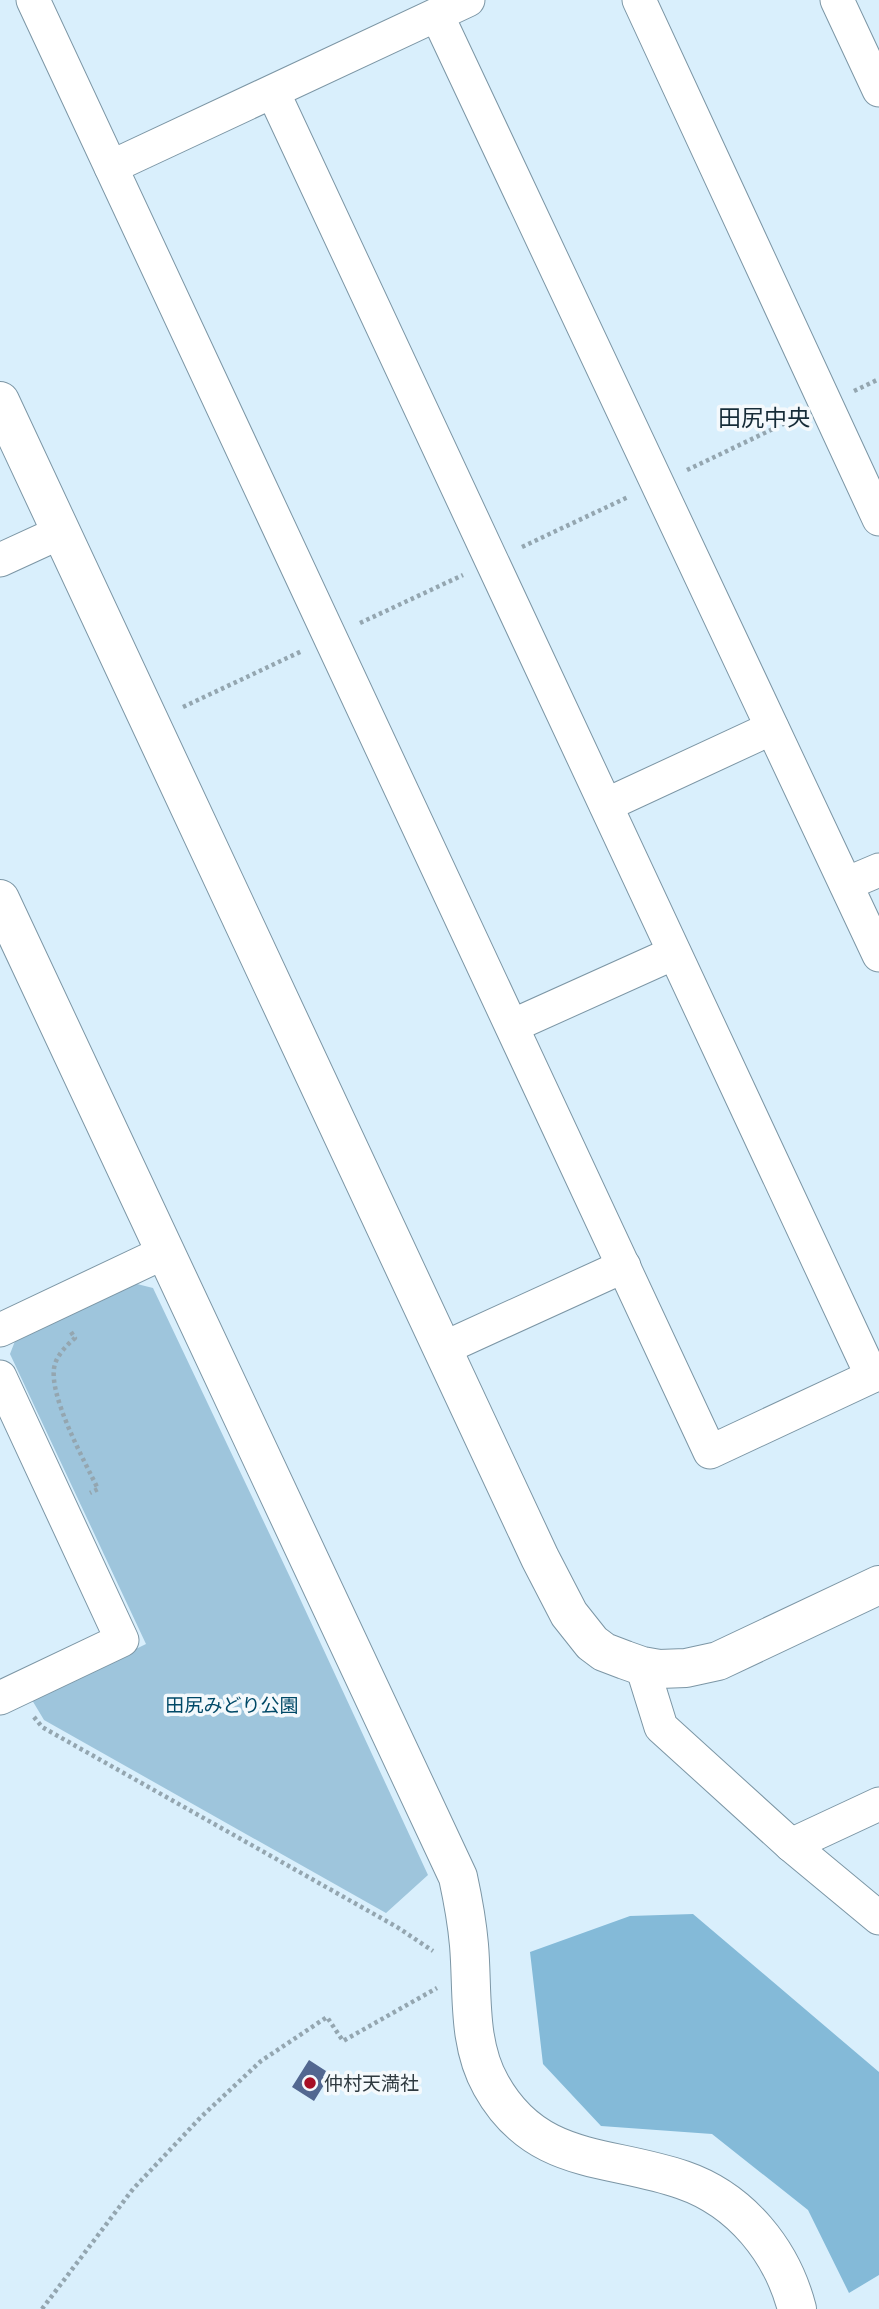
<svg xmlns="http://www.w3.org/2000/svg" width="879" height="2309" font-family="'Source Sans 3','Noto Sans JP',sans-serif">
<rect width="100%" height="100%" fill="#d9effc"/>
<polygon fill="#9ec5dc" points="133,1283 153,1288 289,1575 428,1875 386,1913 44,1720 32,1700 146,1644 10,1354 15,1341"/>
<polygon fill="#84bad8" points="693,1914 879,2072 879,2275 849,2293 808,2210 712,2134 601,2126 543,2064 530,1952 630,1916"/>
<polygon fill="#526790" points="309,2060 326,2071 323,2077 327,2080 314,2101 292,2087"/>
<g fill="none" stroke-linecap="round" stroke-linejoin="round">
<g stroke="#7c96a5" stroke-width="35">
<g id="minor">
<polyline points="33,0 710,1452 879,1373"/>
<polyline points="639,0 879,519"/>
<polyline points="837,0 879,90"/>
<polyline points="437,15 879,955"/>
<polyline points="273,92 872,1376"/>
<polyline points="111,167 468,0"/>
<polyline points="0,560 61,532"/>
<polyline points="606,805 772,728"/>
<polyline points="846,884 879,870"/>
<polyline points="512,1026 674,953"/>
<polyline points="0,1330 165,1252"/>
<polyline points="442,1349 624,1266"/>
<polyline points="0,1377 122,1640 0,1698"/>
<polyline points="642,1666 661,1727 791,1845 879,1918"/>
<polyline points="791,1845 879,1804"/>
</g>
</g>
<g stroke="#7c96a5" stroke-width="40">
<g id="tertiary">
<polyline points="0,401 540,1558 569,1614 592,1643 604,1652 625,1660 642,1666 659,1669 686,1668 718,1661 879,1585"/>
<path d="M 0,899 L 458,1877 C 463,1900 467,1922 469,1945 C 473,1991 467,2043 491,2085 C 536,2166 608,2154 683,2180 C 741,2200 782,2251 797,2309"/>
</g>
</g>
<g stroke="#94a6b0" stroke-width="4.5" stroke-dasharray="3.5 3.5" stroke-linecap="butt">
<polyline points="854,391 879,379"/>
<polyline points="687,470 796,418"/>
<polyline points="522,547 628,497"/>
<polyline points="360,623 463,575"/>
<polyline points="183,707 302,651"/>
<path d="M 71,1332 L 75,1338 C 67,1345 58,1354 55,1364 C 46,1392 85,1462 98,1489 L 90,1493"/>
<polyline points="34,1717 42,1727 397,1927 433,1951"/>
<polyline points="42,2309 133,2189 201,2117 261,2061 327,2017 343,2041 437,1988"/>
</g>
<use href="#minor" stroke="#fff" stroke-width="33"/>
<use href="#tertiary" stroke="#fff" stroke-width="38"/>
</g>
<circle fill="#a70f25" stroke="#f4f9fc" stroke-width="2.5" cx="310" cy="2083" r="7"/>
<g text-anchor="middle" stroke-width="7" stroke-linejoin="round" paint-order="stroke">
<g font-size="19" fill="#004967" stroke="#f4f9fc">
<text x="232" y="1712">田尻みどり公園</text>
</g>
<g font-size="19" fill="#2e393f" stroke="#f4f9fc" text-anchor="start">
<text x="324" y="2090">仲村天満社</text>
</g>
<g font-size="23" fill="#162c38" stroke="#f4f9fc">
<text x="764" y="426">田尻中央</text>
</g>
</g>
</svg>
